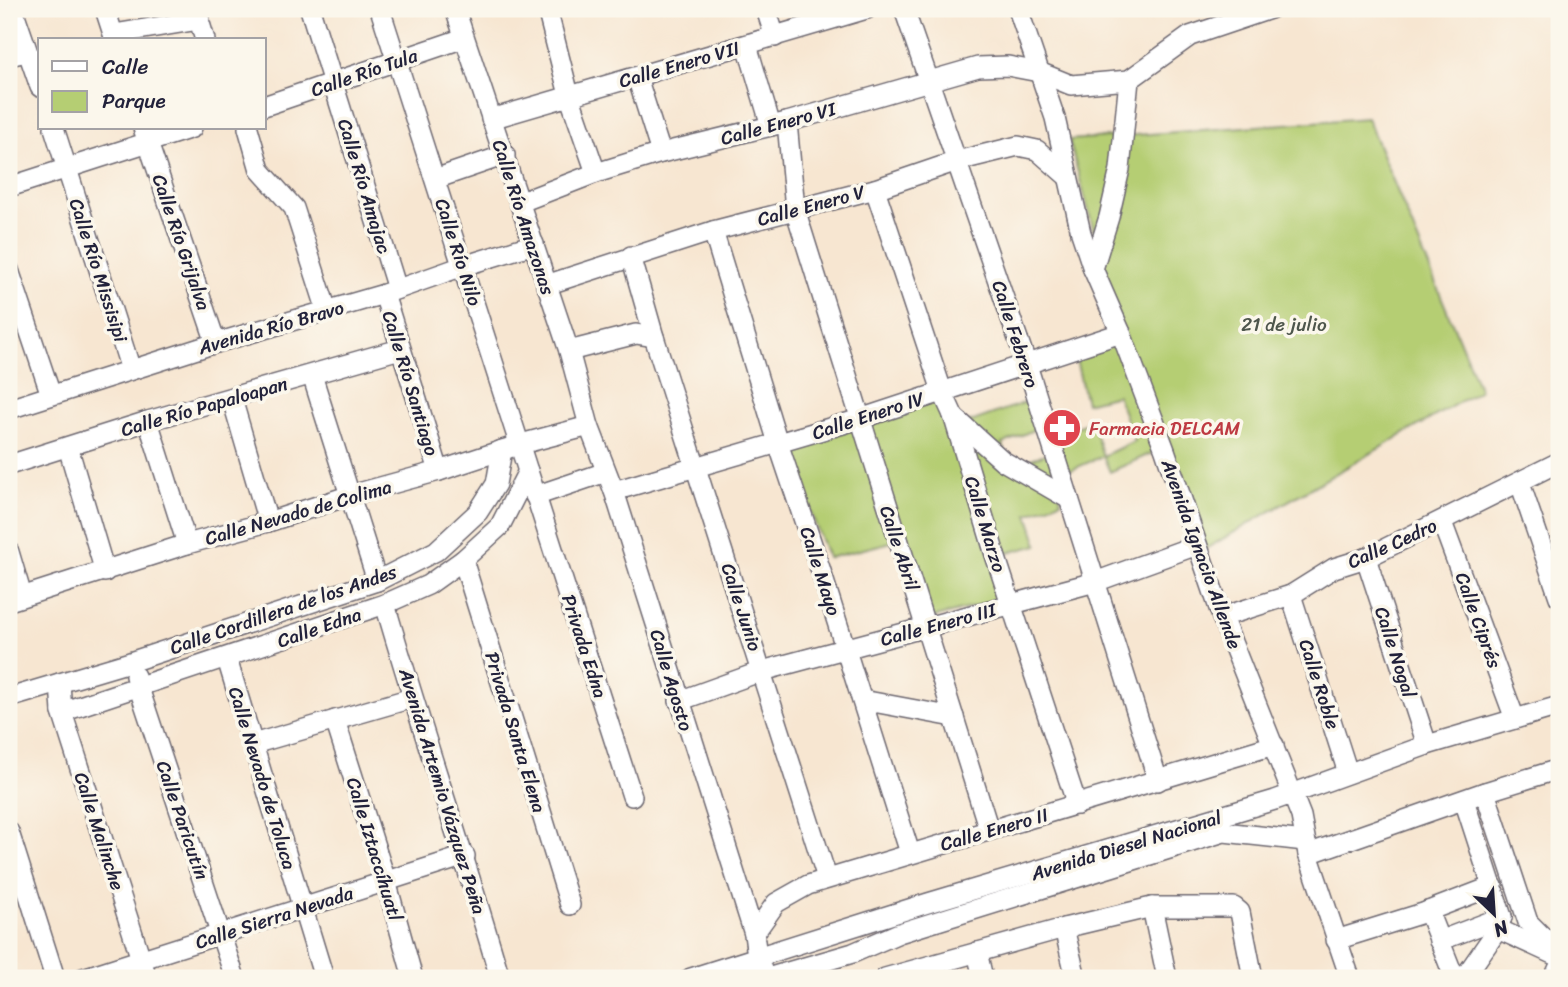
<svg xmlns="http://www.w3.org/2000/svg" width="1568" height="987" font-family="Sriracha,sans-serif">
<rect width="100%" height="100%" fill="#fbf7ec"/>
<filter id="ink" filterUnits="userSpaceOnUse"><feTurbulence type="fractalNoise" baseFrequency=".0143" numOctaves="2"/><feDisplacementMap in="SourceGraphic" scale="14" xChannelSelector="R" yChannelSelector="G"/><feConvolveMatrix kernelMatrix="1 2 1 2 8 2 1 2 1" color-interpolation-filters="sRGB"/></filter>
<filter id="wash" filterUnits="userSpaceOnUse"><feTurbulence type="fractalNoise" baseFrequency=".00686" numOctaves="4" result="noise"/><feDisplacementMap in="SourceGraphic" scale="28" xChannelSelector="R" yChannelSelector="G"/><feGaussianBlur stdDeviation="1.57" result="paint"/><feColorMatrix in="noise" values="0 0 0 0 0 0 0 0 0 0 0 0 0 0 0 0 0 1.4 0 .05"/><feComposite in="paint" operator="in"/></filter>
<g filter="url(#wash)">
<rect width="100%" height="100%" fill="#f7e6d1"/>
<g fill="#b5ce73" stroke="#6c7857" stroke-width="2">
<polygon points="1367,118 1480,390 1200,552 1124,340 1069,140"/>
<polygon points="1119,343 1159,450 1110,472 1103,456 1064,473 1052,437 1091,421 1103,456 1134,441 1117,395 1086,403 1074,351"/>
<polygon points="940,397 1004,599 932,618 903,539 828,558 788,451"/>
<polygon points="1032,400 1040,427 1002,444 1010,467 1050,452 1061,501 1028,514 1038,545 999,555 959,426"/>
</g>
</g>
<g filter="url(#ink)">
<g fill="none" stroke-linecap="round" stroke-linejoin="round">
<g stroke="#6d6770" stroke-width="22">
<g id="minor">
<polyline points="13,9 40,87"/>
<polyline points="105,9 115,40"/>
<polyline points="310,9 397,289"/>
<polyline points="380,9 632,796"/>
<polyline points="455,9 569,351 589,426 614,491 754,934"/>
<polyline points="547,9 569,95 596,173"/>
<polyline points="766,9 775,37"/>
<polyline points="904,9 1027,365 1158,781"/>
<polyline points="1018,9 1055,118 1081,233 1093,269 1121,333 1165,450 1222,617 1301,816 1308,854 1350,978"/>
<polyline points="196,10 205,40"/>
<polyline points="114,34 199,20 201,9"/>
<polyline points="747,45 771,126"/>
<polyline points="9,56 26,52"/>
<polyline points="637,77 661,153"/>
<polyline points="264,106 464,38"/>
<polyline points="491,119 867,9"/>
<polyline points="787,122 795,209 989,830"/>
<polyline points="54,128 131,370"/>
<polyline points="143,128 216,343"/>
<polyline points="248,128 260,170 294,208 327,311"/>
<polyline points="435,179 505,155"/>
<polyline points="9,187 192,128"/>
<polyline points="875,189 942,391 953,415 996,558 1077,805"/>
<polyline points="521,202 596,173 661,153 787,122 978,67 1008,66 1039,72 1071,85 1129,80 1190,36 1270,9"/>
<polyline points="713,231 778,443 820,568 910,853"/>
<polyline points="631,256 654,337 827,878"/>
<polyline points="1093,269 1109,217 1120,169 1129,80"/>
<polyline points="9,270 51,395"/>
<polyline points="546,285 713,231 875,189 957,161 1018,146 1037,150 1068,177"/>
<polyline points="384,294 439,471"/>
<polyline points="569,351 636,334 654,337"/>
<polyline points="312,375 377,581"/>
<polyline points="232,399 268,522"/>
<polyline points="9,409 216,343 384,294 463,266 534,244"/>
<polyline points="953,416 1003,461 1069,499"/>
<polyline points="148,421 187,544"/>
<polyline points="68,447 105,572"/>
<polyline points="9,465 148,421 400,349"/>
<polyline points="1520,483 1559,597"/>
<polyline points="614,491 860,419 1121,333"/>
<polyline points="535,496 606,472"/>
<polyline points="1442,522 1515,719"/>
<polyline points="9,552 22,596"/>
<polyline points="1366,558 1427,745"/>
<polyline points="463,560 570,905"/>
<polyline points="1291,595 1348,773"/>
<polyline points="9,601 187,544 268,522 351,495 439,471 521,444 589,426"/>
<path d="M 385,604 C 421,729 464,853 500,978"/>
<polyline points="1222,617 1291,595 1334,568 1366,558 1559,462"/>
<polyline points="227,659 324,978"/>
<polyline points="135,676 235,978"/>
<polyline points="60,683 62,712 147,978"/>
<polyline points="9,698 130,662 377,581 436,551 478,512 496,484 502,450"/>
<polyline points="862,700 954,717"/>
<polyline points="679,701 762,671 1095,582 1197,545"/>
<polyline points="62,712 385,604 428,585 463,560 500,526 528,471"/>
<polyline points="335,720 386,881 413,978"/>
<polyline points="253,744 412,698"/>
<polyline points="1485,792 1528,922 1548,942"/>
<polyline points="1464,800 1502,917"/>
<polyline points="9,832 55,978"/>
<polyline points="1308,854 1485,792 1559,769"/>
<polyline points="1152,907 1167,978"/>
<polyline points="1428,911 1454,977 1457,978"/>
<polyline points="1064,928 1076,978"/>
<polyline points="1498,929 1559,957"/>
<polyline points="1336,940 1423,913 1493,886"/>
<polyline points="1439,941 1502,917"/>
<polyline points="977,952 983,978"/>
<polyline points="83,978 465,856"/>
<polyline points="691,978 928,903 1275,800 1427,745 1559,706"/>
<polyline points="765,978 757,956 754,934 776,903 808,885 1274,745"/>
<polyline points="767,978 853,953 899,933 1224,832 1305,841"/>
<polyline points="885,978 1064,928 1152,907 1234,907 1240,912 1253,978"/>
<polyline points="1464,978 1498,929 1502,917"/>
<polyline points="1554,978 1559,967"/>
</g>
</g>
<use href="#minor" stroke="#fff" stroke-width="19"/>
</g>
</g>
<defs>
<g id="pharmacy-disc" transform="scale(2.0125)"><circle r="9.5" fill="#e0444e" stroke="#fbf7ec"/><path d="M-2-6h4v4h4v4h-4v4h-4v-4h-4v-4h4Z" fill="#fff"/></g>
</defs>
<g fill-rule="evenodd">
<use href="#pharmacy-disc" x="1062" y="428"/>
</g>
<g text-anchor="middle" stroke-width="7" stroke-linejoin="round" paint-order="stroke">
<g font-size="19" fill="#22223b" stroke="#fbf7ec">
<text transform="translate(679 64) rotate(-16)" y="7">Calle Enero VII</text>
<text transform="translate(364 72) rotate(-19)" y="7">Calle Río Tula</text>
<text transform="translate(778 123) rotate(-15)" y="7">Calle Enero VI</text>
<text transform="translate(365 186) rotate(73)" y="7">Calle Río Amajac</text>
<text transform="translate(811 205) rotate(-15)" y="7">Calle Enero V</text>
<text transform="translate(524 217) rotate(72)" y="7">Calle Río Amazonas</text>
<text transform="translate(182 242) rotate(71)" y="7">Calle Río Grijalva</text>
<text transform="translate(459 252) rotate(72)" y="7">Calle Río Nilo</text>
<text transform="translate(99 270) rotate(72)" y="7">Calle Río Missisipi</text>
<text transform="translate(271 327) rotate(-16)" y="7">Avenida Río Bravo</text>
<text transform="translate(1016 334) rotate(72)" y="7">Calle Febrero</text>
<text transform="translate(411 383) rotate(73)" y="7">Calle Río Santiago</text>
<text transform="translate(204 406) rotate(-16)" y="7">Calle Río Papaloapan</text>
<text transform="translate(868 415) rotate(-18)" y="7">Calle Enero IV</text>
<text transform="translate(298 512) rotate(-16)" y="7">Calle Nevado de Colima</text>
<text transform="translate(986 524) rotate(73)" y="7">Calle Marzo</text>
<text transform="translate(1392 543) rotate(-24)" y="7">Calle Cedro</text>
<text transform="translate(900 548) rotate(72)" y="7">Calle Abril</text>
<text transform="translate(1202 554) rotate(70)" y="7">Avenida Ignacio Allende</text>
<text transform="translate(821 571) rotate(72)" y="7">Calle Mayo</text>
<text transform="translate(742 607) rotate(72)" y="7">Calle Junio</text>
<text transform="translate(283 609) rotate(-19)" y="7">Calle Cordillera de los Andes</text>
<text transform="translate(1479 620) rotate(70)" y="7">Calle Ciprés</text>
<text transform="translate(938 624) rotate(-15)" y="7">Calle Enero III</text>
<text transform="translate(319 627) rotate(-19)" y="7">Calle Edna</text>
<text transform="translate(585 646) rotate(72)" y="7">Privada Edna</text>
<text transform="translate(1396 652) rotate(72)" y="7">Calle Nogal</text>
<text transform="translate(672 680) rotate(73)" y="7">Calle Agosto</text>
<text transform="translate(1320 684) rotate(72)" y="7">Calle Roble</text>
<text transform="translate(516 732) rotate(73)" y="7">Privada Santa Elena</text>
<text transform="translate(263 778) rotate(73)" y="7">Calle Nevado de Toluca</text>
<text transform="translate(443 791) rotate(73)" y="7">Avenida Artemio Vázquez Peña</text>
<text transform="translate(183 820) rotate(71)" y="7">Calle Paricutín</text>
<text transform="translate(994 829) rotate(-16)" y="7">Calle Enero II</text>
<text transform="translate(100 831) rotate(72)" y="7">Calle Malinche</text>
<text transform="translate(1126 845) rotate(-17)" y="7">Avenida Diesel Nacional</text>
<text transform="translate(375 849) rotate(73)" y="7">Calle Iztaccíhuatl</text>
<text transform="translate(274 917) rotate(-18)" y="7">Calle Sierra Nevada</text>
</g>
<g font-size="19" fill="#4e564c" stroke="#fbf7ec">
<text x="1284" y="331">21 de julio</text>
</g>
<g font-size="19" fill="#be3a42" stroke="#fbf7ec" text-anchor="start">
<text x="1089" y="435">Farmacia DELCAM</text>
</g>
</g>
<rect width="1568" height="987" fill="none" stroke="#fbf7ec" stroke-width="35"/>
<rect x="38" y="38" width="228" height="91" fill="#fbf7ec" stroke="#a4a2a5" stroke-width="2"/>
<rect x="52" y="61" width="35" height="10" fill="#ffffff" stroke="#a4a2a5" stroke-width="2"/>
<text x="102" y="74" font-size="21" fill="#22223b">Calle</text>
<rect x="52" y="91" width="35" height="21" fill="#b5ce73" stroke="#a4a2a5" stroke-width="2"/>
<text x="102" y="108" font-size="21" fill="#22223b">Parque</text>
<g transform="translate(1494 914) rotate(155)" stroke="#fbf7ec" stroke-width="5" paint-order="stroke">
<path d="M0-5L12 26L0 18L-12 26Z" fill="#22223b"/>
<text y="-10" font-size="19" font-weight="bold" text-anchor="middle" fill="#22223b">N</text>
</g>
</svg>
